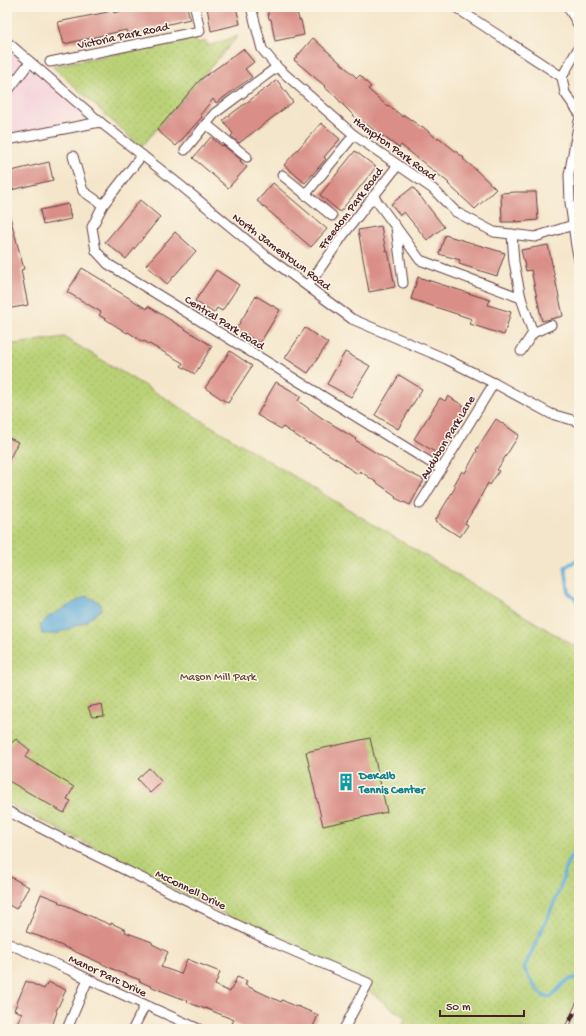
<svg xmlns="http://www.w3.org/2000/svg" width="586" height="1036" font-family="'Gochi Hand',sans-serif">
<defs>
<pattern id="park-dots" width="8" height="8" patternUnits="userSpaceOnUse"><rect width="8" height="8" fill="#bad277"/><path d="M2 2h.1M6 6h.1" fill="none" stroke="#a1b467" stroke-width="1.8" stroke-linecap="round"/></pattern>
</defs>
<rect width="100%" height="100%" fill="#fcf5e5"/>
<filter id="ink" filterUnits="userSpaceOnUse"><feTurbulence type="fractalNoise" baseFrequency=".025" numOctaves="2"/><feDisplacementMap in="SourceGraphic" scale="8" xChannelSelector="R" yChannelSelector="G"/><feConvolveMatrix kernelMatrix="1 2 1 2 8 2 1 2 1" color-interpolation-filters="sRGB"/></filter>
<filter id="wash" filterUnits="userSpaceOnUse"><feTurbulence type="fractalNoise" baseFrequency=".012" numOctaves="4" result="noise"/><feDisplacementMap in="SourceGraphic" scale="16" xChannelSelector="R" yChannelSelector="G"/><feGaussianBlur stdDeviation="0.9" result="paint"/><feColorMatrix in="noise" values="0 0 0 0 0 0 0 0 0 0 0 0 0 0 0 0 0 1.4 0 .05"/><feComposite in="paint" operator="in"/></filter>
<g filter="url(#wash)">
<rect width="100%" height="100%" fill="#f4e6cb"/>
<polygon fill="#f4cfdc" points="7,49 95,117 7,137"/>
<g fill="url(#park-dots)" stroke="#827851">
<polygon points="186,36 196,37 197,43 206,41 208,46 238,36 141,147 52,66 186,40"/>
<polygon points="579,124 579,238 568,146"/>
<polygon points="64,337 579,649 579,1029 404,1029 403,1023 406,1018 391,1008 359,983 7,803 7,345"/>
</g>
<polygon fill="#61acd9" stroke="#566682" points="86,596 99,602 102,609 85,622 56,634 42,634 40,625 48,617"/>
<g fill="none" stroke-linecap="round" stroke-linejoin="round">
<g stroke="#61acd9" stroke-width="3.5">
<polyline points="579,559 565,567 569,593 579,603"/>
<path d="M 579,845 L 567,863 L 561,886 L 552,908 L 524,968 C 530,979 535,990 545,997 L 552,996 C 560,987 566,977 579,978"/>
</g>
</g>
<g id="blocks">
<g fill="#d98f88">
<polygon points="137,7 187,7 190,19 127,34 126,30 64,44 58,22 113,11 114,13"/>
<polygon points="207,7 236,7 240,24 211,31"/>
<polygon points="267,7 296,7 299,20 301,20 304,35 275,41 271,19 269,19"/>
<polygon points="313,38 357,78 360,75 371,87 368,89 387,106 388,105 403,117 404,115 421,127 422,126 437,139 438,137 464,158 463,159 475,169 496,189 475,209 448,184 449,183 401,145 399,148 383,136 382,137 364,122 362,124 346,108 335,96 324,87 325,86 294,60"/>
<polygon points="243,49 254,62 245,69 252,77 216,103 213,99 200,115 202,117 176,146 157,130 200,80"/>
<polygon points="277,80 293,102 239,143 231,136 233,134 223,120"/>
<polygon points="321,123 340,139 324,157 326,159 305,183 284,165"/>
<polygon points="211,137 222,146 223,145 241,160 240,161 247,167 228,188 193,158"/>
<polygon points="355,151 376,167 340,212 320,195"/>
<polygon points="49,162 53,180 7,191 7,172"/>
<polygon points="273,183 327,229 311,247 257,201"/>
<polygon points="413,187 444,227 427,240 404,212 400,215 391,204"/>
<polygon points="516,192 536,192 538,220 516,222 515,220 515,222 502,222 501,193"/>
<polygon points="140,200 160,217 126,259 105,242"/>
<polygon points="68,204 71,219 43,225 40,210"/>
<polygon points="10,217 24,269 21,270 28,305 7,309 7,218"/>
<polygon points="381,226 386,251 388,251 395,287 369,292 358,230"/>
<polygon points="175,232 196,251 167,284 146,265"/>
<polygon points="445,235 505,253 497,276 459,264 460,260 439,254"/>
<polygon points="548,245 563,316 542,321 531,270 526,271 521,250"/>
<polygon points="82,268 112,286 111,287 147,309 148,306 212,346 195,374 181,366 183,363 144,341 143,342 128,332 127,333 99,315 101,312 67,292"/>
<polygon points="216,270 239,285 222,311 217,308 214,313 195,301"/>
<polygon points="418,277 490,300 488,305 511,312 504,335 470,324 472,319 411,299"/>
<polygon points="256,296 280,310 260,343 236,329"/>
<polygon points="305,328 328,343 308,373 285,358"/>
<polygon points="230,351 252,366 228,403 205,388"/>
<polygon points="345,352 370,366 351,397 327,384"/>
<polygon points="399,375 422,389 398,429 375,415"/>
<polygon points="276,382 301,396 298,401 322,418 356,439 355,440 404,470 424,480 410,505 395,498 396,496 360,471 358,474 344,465 345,464 310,443 309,444 283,427 281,429 257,415"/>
<polygon points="448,396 467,408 438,454 414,439 440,398 445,401"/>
<polygon points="496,419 519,435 497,470 499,471 490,485 488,483 476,505 465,523 468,525 460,537 435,521 456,486 454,485 462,471 465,473 477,451 476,450"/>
<polygon points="7,437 18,442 7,464"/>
<polygon points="102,704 104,716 92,717 88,707"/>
<polygon points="370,738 387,812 323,826 306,752"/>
<polygon points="16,739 30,750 25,757 74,787 67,799 71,801 64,813 7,780 7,747"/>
<polygon points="149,768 162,782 150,793 137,779"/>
<polygon points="7,875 29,887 16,909 7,904"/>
<polygon points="41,894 59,901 58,902 111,925 111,923 126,930 125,932 152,942 152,944 168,952 161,967 181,974 187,959 220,972 215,985 230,992 237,977 247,981 245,985 281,1002 282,1000 296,1007 297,1006 318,1015 312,1029 246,1029 232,1023 234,1020 205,1008 205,1009 187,1002 188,1001 157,989 139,981 140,980 119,972 94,960 44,938 26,932"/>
<polygon points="26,981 44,989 48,982 66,990 56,1011 57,1012 51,1029 15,1029 22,1013 14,1010"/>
</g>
</g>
</g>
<g filter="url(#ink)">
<use href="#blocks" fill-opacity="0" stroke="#643d43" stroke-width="1"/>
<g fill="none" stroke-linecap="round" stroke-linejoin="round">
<g stroke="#643d43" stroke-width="11">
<g id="minor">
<polyline points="251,7 262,49 277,67 354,135 433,189 456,212 494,232 535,237 573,225"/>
<polyline points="455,7 562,77"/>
<polyline points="568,7 579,26"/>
<polyline points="7,42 100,122 180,185 265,255 352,319 446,359 494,383 551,414 576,421 579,420"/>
<polyline points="579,47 562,77 565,93 579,113"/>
<polyline points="50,62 200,31 195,7"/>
<polyline points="7,92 30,62"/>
<polyline points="579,121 569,175 570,202 576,246 579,260"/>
<polyline points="206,124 247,157"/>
<polyline points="7,140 100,122"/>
<polyline points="185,150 215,113 277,67"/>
<polyline points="142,155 103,205 92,227 96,251 108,264 441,469"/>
<polyline points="73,156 83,191 103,205"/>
<polyline points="282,175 332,216"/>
<polyline points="305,195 354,135"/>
<polyline points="373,196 396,227 403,283"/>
<polyline points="396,227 420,260 521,298"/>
<polyline points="512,234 514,262 521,298 533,333"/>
<polyline points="308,286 344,234 398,165"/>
<polyline points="521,351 533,333 551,325"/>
<polyline points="420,504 494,383"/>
<polyline points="7,811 70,843 270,941 368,983 344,1029"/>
<polyline points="7,943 72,971 88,979 199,1029"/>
<polyline points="67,1029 88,979"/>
<polyline points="133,1029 145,1005"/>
</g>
</g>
<use href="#minor" stroke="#fff" stroke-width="9"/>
<g stroke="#4a1f2b" stroke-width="4.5">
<polyline id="rail" points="566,1029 579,1002"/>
</g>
<use href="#rail" stroke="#fcf5e5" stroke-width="3" stroke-dasharray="9" stroke-linecap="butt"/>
</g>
</g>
<defs>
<g id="building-bare" transform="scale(1.38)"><path d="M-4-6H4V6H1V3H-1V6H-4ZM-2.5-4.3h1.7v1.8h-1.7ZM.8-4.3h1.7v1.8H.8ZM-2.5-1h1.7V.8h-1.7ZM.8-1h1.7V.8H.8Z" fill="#0f9aa8" stroke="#fcf5e5" stroke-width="2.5" paint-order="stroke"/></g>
</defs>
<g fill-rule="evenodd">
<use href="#building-bare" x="346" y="782"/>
</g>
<g text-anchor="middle" stroke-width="3" stroke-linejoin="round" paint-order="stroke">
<g font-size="12" fill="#4a1f2b" stroke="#fcf5e5">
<text transform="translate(123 35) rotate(-12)" y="4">Victoria Park Road</text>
<text transform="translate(395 148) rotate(36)" y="4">Hampton Park Road</text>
<text transform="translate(350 208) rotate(-53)" y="4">Freedom Park Road</text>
<text transform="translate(282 251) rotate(37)" y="4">North Jamestown Road</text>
<text transform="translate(225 322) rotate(32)" y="4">Central Park Road</text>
<text transform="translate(447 437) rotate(-59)" y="4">Audubon Park Lane</text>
<text transform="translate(191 889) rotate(26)" y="4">McConnell Drive</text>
<text transform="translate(108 975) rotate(25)" y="4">Manor Parc Drive</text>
</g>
<g font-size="12" fill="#664c3e" stroke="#fcf5e5">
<text x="218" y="680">Mason Mill Park</text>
</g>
<g font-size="12" font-weight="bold" fill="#0d838f" stroke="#fcf5e5" text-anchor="start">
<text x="359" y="779">DeKalb<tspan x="359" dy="14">Tennis Center</tspan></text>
</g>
</g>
<rect width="586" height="1036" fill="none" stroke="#fcf5e5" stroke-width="24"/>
<path d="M440 1010v6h84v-6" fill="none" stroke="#4a1f2b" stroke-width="2"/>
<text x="446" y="1010" font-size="12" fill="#4a1f2b" stroke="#fcf5e5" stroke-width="3" paint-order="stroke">50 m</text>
</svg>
